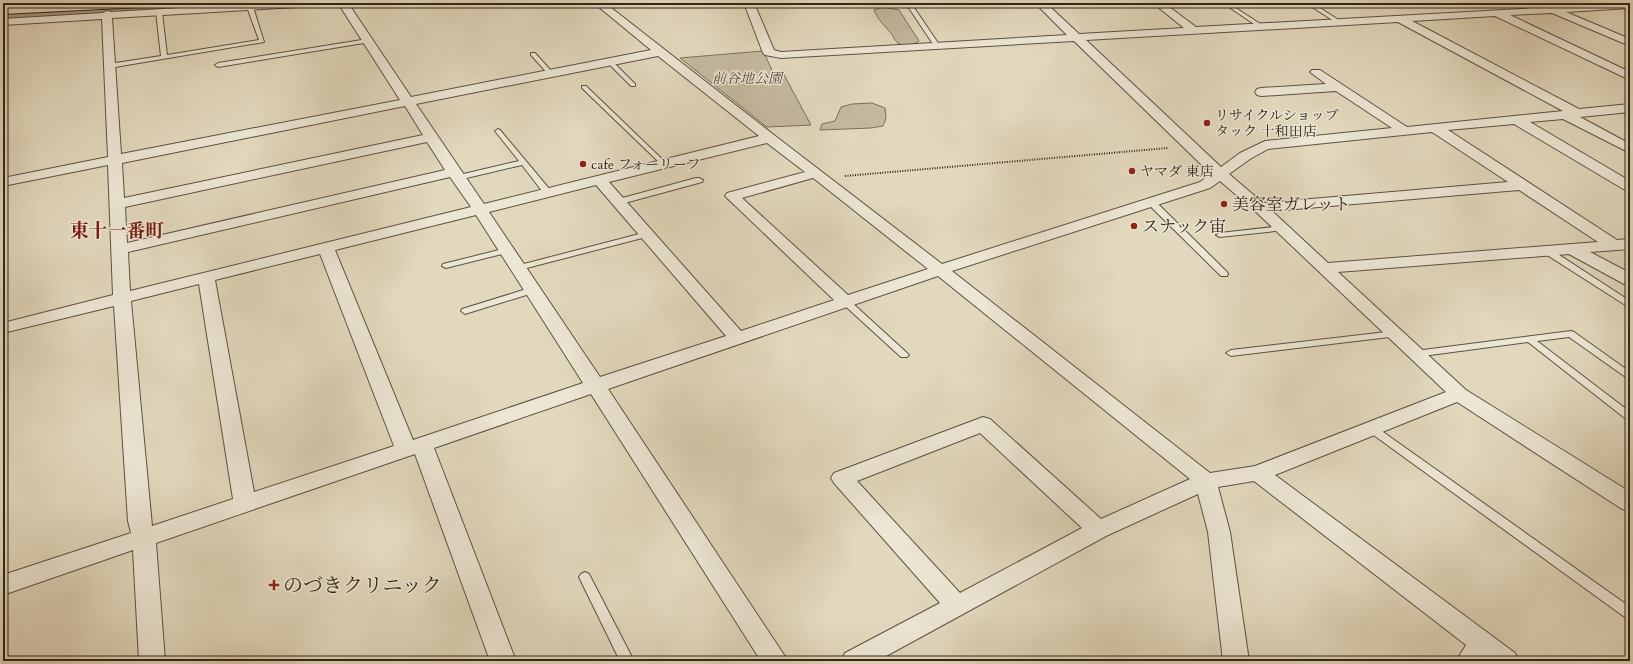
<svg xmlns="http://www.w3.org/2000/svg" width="1633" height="664" font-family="Cardo,'Noto Serif JP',serif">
<rect width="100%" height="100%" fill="#e2d8bd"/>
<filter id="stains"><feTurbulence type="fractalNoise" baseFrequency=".005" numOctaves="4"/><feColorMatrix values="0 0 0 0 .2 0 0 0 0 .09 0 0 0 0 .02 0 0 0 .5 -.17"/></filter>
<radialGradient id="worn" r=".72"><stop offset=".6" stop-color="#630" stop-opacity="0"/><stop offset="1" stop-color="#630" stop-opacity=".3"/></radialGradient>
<g fill="#c4baa1" stroke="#7a705c">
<path d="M 883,7 L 899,10 L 919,41 C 914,45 904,47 898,43 C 895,41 893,36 891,33 C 884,25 878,20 874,10 Z"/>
<polygon points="763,51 774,74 783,73 811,125 767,127 680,58"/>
<polygon points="872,103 885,108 886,118 883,126 871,128 820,130 822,124 835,121 841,107 852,104"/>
</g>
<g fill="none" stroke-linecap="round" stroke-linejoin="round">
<polygon fill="#a59b85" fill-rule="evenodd" points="106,3 232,3 229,8 221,9 3,24 3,10"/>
<g stroke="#5c5240" stroke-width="2">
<g id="service">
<polygon points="903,3 908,3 913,6 940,46 939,47 935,47 909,8"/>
<polygon points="1223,3 1228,3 1265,27 1260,28"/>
<polygon points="1306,3 1312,3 1342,22 1337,23"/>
<polygon points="1518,3 1524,3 1540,11 1535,12"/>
<polygon points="250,5 253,7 264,42 109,68 106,66 109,64 161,56 156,12 159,10 162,12 167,55 259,40 247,7"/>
<polygon points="368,39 371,41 370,42 218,67 215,65 218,63"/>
<polygon points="531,53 535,53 553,73 553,75 549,75 531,55"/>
<polygon points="607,60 611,60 635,84 635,86 631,86 607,62"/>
<polygon points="582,86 586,86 666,163 666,165 662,165 582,88"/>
<polygon points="498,129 500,130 551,191 551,195 545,195 522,165 458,180 455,180 455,176 519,161 495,131"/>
<polygon points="696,178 699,178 703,180 702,182 621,204 618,204 614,202 615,200"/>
<polygon points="1148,200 1154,200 1227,272 1228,274 1227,276 1221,276 1148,204"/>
<polygon points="1282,226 1285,226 1286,228 1285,230 1220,237 1216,235 1220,233"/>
<polygon points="647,232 650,232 651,234 650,236 519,270 515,268 516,266"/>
<polygon points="507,248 511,250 510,252 446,268 442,266 443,264"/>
<polygon points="1544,249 1550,249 1630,301 1630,308 1544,253 1543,251"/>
<polygon points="533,287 536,288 537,290 536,292 468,313 465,314 461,311 462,309"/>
<polygon points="846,299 849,300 907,353 909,355 907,357 901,357 843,304 842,302"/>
<polygon points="1395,331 1398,332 1400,334 1398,336 1231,356 1226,353 1231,350"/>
<polygon points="1571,331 1574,332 1630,372 1630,379 1627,378 1569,337 1537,341 1630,412 1630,420 1626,419 1528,342 1415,357 1410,354 1415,351"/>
<polygon points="1372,426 1376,427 1630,607 1630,619 1626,618 1368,431 1367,429 1368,427"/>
<polygon points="585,572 589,574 634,661 620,661 579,577 581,574"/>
</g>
</g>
<g stroke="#5c5240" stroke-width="2">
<path id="minor" d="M 265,3 L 319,3 L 314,6 L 112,18 L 121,154 L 400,100 L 338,3 L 348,3 L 411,97 L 651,50 L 594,3 L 605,3 L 774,135 L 942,264 L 1200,182 L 1211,174 L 1074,41 L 781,58 L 765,55 L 763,53 L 744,3 L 754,3 L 774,50 L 781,52 L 1067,35 L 1035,3 L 1046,3 L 1079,34 L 1184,28 L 1153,3 L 1164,3 L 1196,27 L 1630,3 L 1630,8 L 1566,12 L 1630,39 L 1630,46 L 1552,13 L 1510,15 L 1630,72 L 1630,80 L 1495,16 L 1412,21 L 1579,109 L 1630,104 L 1630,112 L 1580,117 L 1630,144 L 1630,153 L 1563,119 L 1530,122 L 1630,181 L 1630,191 L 1625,190 L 1514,124 L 1448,130 L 1617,240 L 1630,239 L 1630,249 L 1590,252 L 1630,273 L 1630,285 L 1624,284 L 1569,254 L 1338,272 L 1466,390 L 1630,492 L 1630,511 L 1622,509 L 1457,402 L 1275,475 L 1515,653 L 1519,661 L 1459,661 L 1458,658 L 1466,645 L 1254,481 L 1218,487 L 1230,532 L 1249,661 L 1223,661 L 1208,532 L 1198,494 L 1106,536 L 877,661 L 841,661 L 845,653 L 940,603 L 834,483 L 831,478 L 834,473 L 983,417 L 990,419 L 1101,519 L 1190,479 L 938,276 L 608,389 L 788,661 L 761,661 L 591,394 L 434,448 L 516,661 L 490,661 L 415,454 L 156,543 L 165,661 L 139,661 L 133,550 L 3,595 L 3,575 L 131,533 L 128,521 L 114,306 L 3,333 L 3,323 L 113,295 L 108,165 L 3,186 L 3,178 L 108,157 L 102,19 L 3,25 L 3,19 L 103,13 L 107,11 L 111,12 ZM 1398,22 L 1563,111 L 1407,127 L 1320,70 L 1312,70 L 1310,72 L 1326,84 L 1261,88 L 1257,89 L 1255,92 L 1257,95 L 1261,96 L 1336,91 L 1392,128 L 1265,141 L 1240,153 L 1221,167 L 1086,40 ZM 658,56 L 759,136 L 484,204 L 416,104 ZM 405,106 L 423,135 L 124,198 L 122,163 ZM 1432,132 L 1508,182 L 1263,203 L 1229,174 L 1250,159 L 1268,149 ZM 427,142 L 445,170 L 127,243 L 125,207 ZM 767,143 L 805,172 L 727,193 L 725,196 L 834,300 L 741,331 L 609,182 ZM 450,177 L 471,207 L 130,291 L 128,252 ZM 813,178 L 817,181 L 928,269 L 848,295 L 742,198 ZM 1220,181 L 1255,211 L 1446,392 L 1255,466 L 1210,473 L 952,271 L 1210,188 ZM 596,185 L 726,336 L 600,377 L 489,212 ZM 1519,190 L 1598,242 L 1328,263 L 1272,211 ZM 476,215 L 583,383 L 413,440 L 335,250 ZM 320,254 L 394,446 L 254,492 L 215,280 ZM 199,284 L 233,499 L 152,526 L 131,301 ZM 980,433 L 1082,528 L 960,593 L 857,481 Z"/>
</g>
<g stroke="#302517" stroke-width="2">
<polygon id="primary" points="69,3 148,3 146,6 142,7 3,14 3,6"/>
</g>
<polyline stroke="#302517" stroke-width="2" stroke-dasharray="1 1.5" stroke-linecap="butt" points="845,176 1168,148"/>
<use href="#service" fill="#ece6d4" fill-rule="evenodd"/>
<use href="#minor" fill="#ece6d4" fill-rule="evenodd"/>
<use href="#primary" fill="#e2d8bd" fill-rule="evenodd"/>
</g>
<g fill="#8f2418" stroke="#ece6d4" stroke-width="1.5">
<circle cx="1207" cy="123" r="4"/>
<circle cx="583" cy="164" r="4"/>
<circle cx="1132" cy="171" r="4"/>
<circle cx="1224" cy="204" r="4"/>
<circle cx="1134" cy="226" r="4"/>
<path d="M272 579h4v4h4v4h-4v4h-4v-4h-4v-4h4z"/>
</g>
<g text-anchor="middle" stroke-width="3" stroke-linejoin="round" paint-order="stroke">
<g font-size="14" font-style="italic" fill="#554a3a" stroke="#ece6d4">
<text x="747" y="83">前谷地公園</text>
</g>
<g font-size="14" fill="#302517" stroke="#ece6d4" text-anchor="start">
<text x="1215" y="120">リサイクルショップ<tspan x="1215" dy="16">タック 十和田店</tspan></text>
<text x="591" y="169">cafe フォーリーフ</text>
<text x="1140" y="176">ヤマダ 東店</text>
</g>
<g font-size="17" fill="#302517" stroke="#ece6d4" text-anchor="start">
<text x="1232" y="210">美容室ガレット</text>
<text x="1142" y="232">スナック宙</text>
</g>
<g font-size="19" font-weight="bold" fill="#7a1f14" stroke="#ece6d4">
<text x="117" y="237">東十一番町</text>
</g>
<g font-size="20" fill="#302517" stroke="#ece6d4" text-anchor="start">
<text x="283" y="592">のづきクリニック</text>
</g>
</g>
<rect width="1633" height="664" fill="none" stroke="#e2d8bd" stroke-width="16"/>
<rect x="4" y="4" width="1625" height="656" fill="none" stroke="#302517" stroke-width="2"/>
<rect x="8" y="8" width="1617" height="648" fill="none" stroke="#302517"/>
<rect width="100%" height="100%" filter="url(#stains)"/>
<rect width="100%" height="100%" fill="url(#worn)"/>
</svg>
